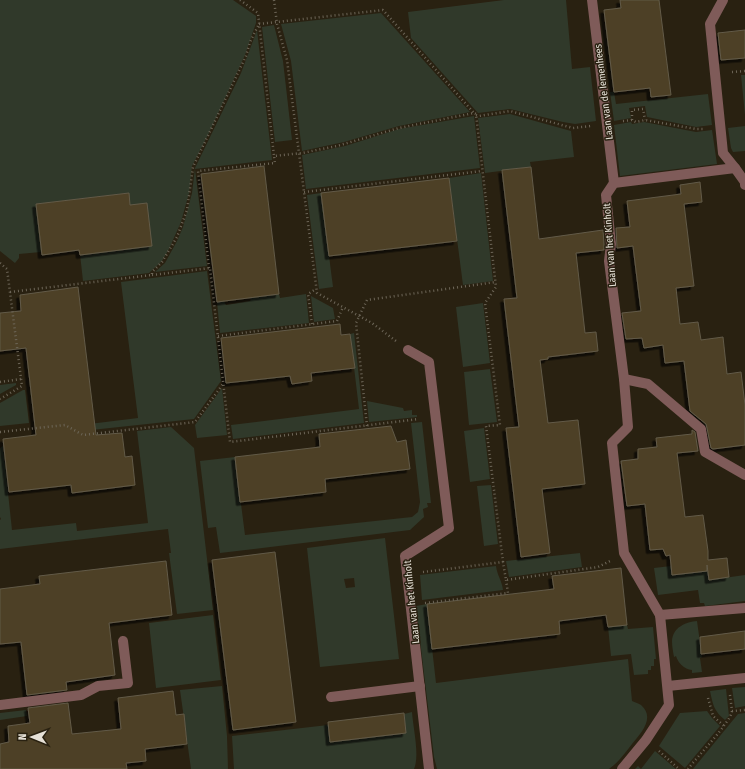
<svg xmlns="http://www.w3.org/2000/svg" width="745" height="769" font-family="'Fira Sans Condensed',sans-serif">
<defs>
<filter id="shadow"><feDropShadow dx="-3.5" dy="3.5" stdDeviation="0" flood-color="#0009"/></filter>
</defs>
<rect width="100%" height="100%" fill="#292111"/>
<g fill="#30392a" fill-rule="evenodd">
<polygon points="0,0 233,0 256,16 256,23 245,55 208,135 192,166 189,193 181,222 169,249 162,261 149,273 83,281 80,254 152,245 130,205 128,193 36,204 41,252 19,254 19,258 15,263 0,251"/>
<polygon points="504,0 566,0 572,69 590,67 596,121 575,124 563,122 510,109 478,113 411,38 408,12"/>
<polygon points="381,13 470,112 399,126 344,142 302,151 291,61 281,24"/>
<polygon points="274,25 283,61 292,140 275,142 262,27"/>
<polygon points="257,30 272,160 195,169 207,266 155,272 165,263 177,241 183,227 192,193 195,168 241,73"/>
<polygon points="741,75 745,75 745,115"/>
<polygon points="610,92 614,92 616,104 708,94 712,125 696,127 647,117 645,106 629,108 631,118 614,121"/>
<polygon points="510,114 571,131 574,157 530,162 531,167 485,173 478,118"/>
<polygon points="474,116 480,168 306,189 302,155 345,146 399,129"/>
<polygon points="631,122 632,124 644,122 696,132 712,130 717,164 620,176 614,125"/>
<polygon points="745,126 745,151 733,152 731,148 728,128"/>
<polygon points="481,173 493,281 463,285 449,178"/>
<polygon points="321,193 333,287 319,289 307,195"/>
<polygon points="207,271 221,381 194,419 82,431 81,425 138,418 121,282"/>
<polygon points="279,294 280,298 306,294 309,323 220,333 217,302 224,301 226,305 250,301 251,298"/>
<polygon points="311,296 333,308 335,319 314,322"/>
<polygon points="483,303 490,363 463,367 456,307"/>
<polygon points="354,333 364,423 233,439 231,425 359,409 350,334"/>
<polygon points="490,369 497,422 469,425 464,372"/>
<polygon points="16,383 16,385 0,394 0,385"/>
<polygon points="222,388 227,435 197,438 195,425"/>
<polygon points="23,390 25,390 29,423 0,426 0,403"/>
<polygon points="367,401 403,408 404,411 412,410 412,415 417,415 417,417 369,422"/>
<polygon points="422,422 431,503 427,503 428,507 423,509 424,517 410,530 220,553 216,527 208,528 200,461 235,457 245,535 412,517 418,512 420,502 411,423"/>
<polygon points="171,427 194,448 213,610 177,614 169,553 171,553 168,529 0,549 0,520 1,519 0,517 0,448 3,446 12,530 76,523 77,531 148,523 137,431"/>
<polygon points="484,428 490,479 470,482 464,431"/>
<polygon points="491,485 498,544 484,546 477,486"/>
<path d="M 385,538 L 399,659 L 320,667 L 307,548 ZM 354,578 L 355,587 L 346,588 L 344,579 Z"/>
<polygon points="580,553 582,567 509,577 506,561"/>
<path d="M 496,566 C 497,575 502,581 503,590 L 422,600 L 420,575 Z"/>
<polygon points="671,566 690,573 708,571 709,580 745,575 745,601 705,606 704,603 700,603 698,590 658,595 654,568"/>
<path d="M 427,604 L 436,683 L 628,659 L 632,701 C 635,702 639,704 641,705 C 656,718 640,734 632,744 C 625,753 619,762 609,769 L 437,769 L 434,757 L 416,606 Z"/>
<polygon points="213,615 221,680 156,688 149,623"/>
<path d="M 697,621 L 702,657 L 700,658 L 702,672 L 692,673 L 692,670 C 684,669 678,663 676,656 L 674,657 C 673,652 672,646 672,641 C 673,627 686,622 697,621 Z"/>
<polygon points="627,625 628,629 653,627 656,659 654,659 654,666 651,666 651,670 648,670 648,674 634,675 631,654 611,656 608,627"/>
<polygon points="222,686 227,736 228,769 191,769 180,690"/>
<polygon points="745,687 745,706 735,708 732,688"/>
<path d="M 726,689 L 729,716 L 725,720 C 714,711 713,705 710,691 Z"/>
<polygon points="26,710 27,716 0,720 0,713"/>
<polygon points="707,711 712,718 720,726 685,768 659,746 680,713"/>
<path d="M 412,712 C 413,728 420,755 414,769 L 234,769 L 232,736 L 328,725 L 330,742 L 406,733 L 404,714 Z"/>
<polygon points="745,713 745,769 693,769 738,714"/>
<polygon points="655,751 676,769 635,769 638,766 641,769"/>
</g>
<g fill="#4d4025" stroke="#625a48" filter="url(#shadow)">
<polygon points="620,0 659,0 671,95 651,97 650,88 614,92 604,10 621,8"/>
<polygon points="745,30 745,58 721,60 718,33"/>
<polygon points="264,166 279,294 217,302 201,174"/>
<polygon points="531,167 539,239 603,230 604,244 604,250 576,253 585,333 596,332 598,351 548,357 548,359 540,360 548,423 578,420 585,484 542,489 550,553 521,557 506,428 519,427 504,299 517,298 502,170"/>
<polygon points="449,178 457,241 329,256 321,193"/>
<polygon points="700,182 702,202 684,204 694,286 676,288 680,324 698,322 701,340 723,337 727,374 741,372 745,405 745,445 713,449 711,448 707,428 706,424 690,411 684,361 665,363 663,345 644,348 642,338 626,339 622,313 641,311 633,246 617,248 616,228 630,227 627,201 681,194 680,185"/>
<polygon points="129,193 130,205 147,203 152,246 80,255 79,250 42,255 36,204"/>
<polygon points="78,287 96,435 122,433 125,457 132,456 135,485 72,493 71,485 9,492 3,439 36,435 26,348 0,351 0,313 21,311 20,295"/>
<polygon points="340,324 341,335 350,334 355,368 311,373 312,381 292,384 290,376 226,383 221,338"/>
<polygon points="391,426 397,442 406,440 410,469 325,479 326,492 240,502 235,457 320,447 319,434"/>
<polygon points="692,430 695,432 698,451 677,453 685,517 703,515 708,551 708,560 727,558 729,577 709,580 707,565 707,571 672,575 670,555 666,556 663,549 650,550 645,504 627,506 621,461 638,459 638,449 657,447 656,438 692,434"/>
<polygon points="275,552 296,722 233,730 212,560"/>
<polygon points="166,561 172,615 109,623 115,675 66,682 67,690 27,695 21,642 0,644 0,589 40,584 39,576"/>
<polygon points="621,568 627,625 608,627 606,615 559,621 560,634 432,649 427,604 554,589 552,576"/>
<polygon points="745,631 745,649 701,654 700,637"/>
<polygon points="173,691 176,715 184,714 187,744 145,749 146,761 126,763 127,769 0,769 0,744 9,742 8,726 30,723 28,708 68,703 72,734 121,729 118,698"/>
<polygon points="404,713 406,733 330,742 328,722"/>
</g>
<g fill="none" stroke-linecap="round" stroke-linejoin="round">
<g stroke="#6d6658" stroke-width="2.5" stroke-dasharray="1 3" stroke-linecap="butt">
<polyline points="240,0 258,13 274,156 302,153 337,146 399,128 474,113 476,114 496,287 485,303 500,425 486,426 503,562"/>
<polyline points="274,0 277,24 287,60 317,293 372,323 396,341"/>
<polyline points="259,24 383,10 474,113"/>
<polyline points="732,72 745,71"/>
<polyline points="476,115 479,116 510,111 573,128 591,126"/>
<polyline points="632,120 632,110 643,109 645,120"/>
<polyline points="623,121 632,120 636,122 645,120 696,129 705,129"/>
<polyline points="304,192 482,171"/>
<polyline points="0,263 7,269 22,386 0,399"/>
<polyline points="209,268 198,171 275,163 274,156"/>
<polyline points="152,275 210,268 230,442 419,419"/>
<polyline points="10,292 152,275 152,272 162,262 177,237 187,210 193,167 246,56 250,42 259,24"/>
<polyline points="312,324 308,294 316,289"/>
<polyline points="218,336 337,321 343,307"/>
<polyline points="0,382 21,379"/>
<polyline points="367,426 356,323 367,300 496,282"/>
<polyline points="0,432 65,425 83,435 195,422 223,384"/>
<polyline points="423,572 503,562 506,580 598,567 610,561"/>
<polyline points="425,603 508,593 506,580"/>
<polyline points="730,695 732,711 745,710"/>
<polyline points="708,698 713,716 724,726"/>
<polyline points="659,751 679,769"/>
<path d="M 688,769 C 696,758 731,722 732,711"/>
</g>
<g stroke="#7f5b59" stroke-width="10">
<polyline points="592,0 614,183"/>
<polyline points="723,0 710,24 723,153 735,168"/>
<polyline points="408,350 429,362 449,528 405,556 429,769"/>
<polyline points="624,379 648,384 701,429 705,452 745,475"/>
<polyline points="660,615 745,608"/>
<polyline points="668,686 745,678"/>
<polyline points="331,697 420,686"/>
<polyline points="0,705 81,695 98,686 128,683 123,641"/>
<polyline points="622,769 646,740 669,705 660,615 624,553 612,443 628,427 624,379 609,261 611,244 606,195 614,183 735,168 745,182 745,185"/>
</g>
</g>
<g text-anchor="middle" stroke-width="3" stroke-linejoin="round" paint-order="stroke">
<g font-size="10" fill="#e6e1d7" stroke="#292111">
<text transform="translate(603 92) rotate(-97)" y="4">Laan van de Iemenhees</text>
<text transform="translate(609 245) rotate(-94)" y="4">Laan van het Kinholt</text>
<text transform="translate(411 602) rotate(-96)" y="4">Laan van het Kinholt</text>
</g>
</g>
<g transform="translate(32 737) rotate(271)" stroke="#292111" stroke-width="3" paint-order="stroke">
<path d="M0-3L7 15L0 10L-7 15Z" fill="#e6e1d7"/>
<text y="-6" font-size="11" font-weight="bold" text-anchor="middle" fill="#e6e1d7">N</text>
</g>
</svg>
